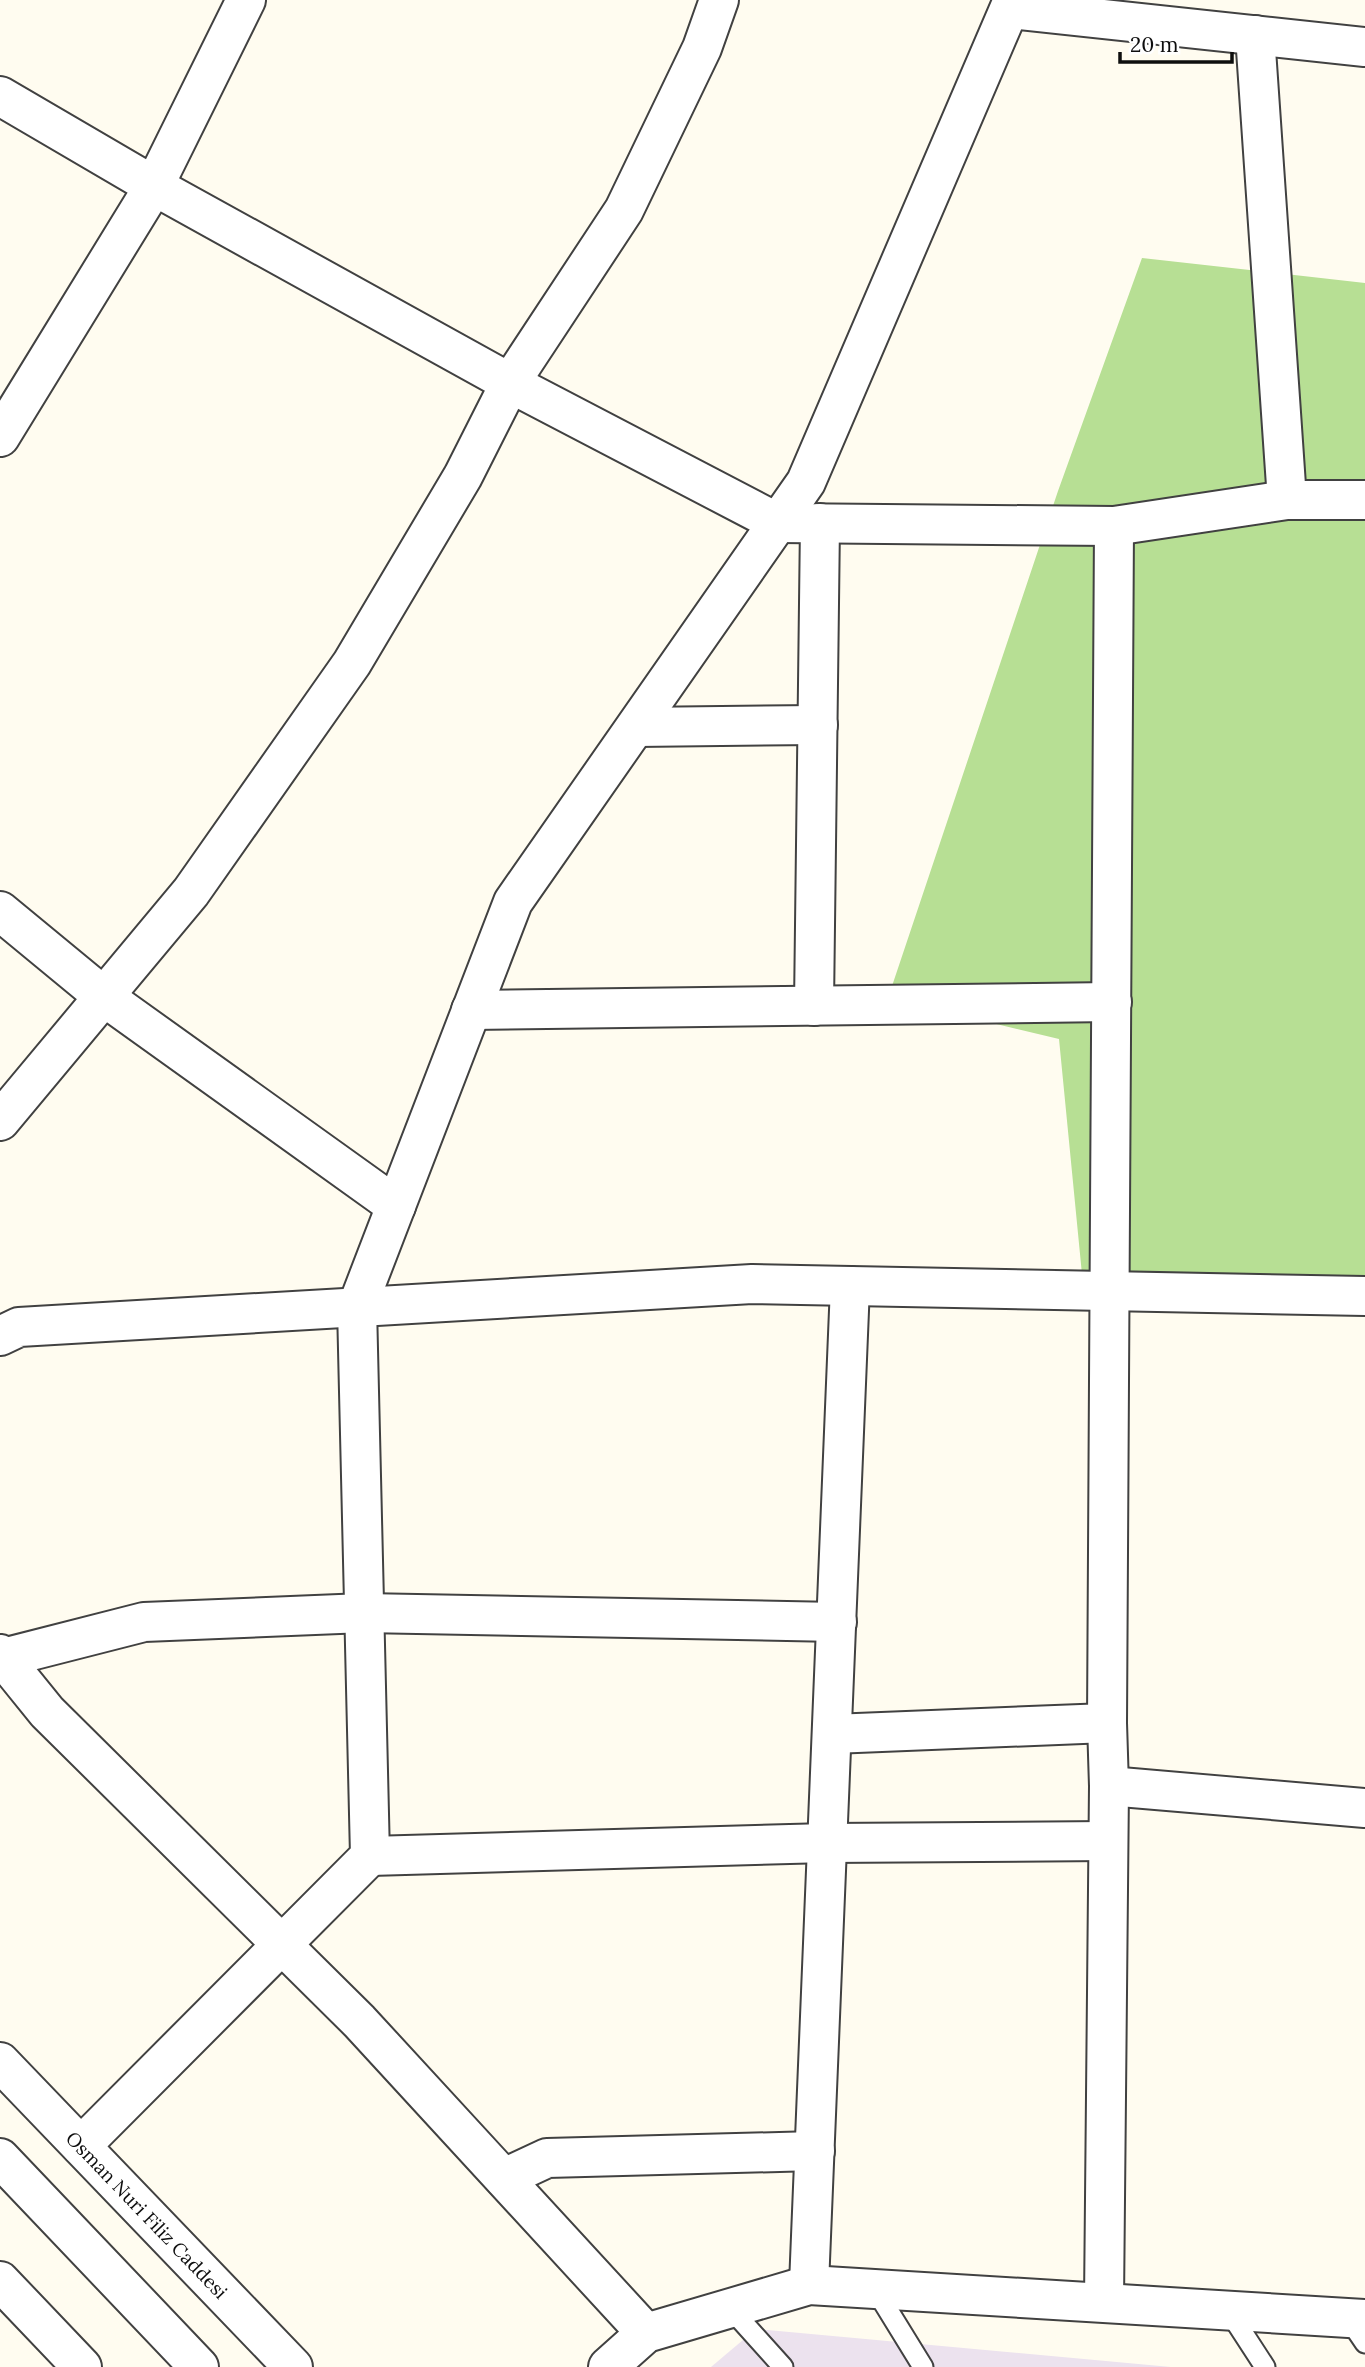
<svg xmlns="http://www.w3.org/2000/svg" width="1365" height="2367" font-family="Lora,serif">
<rect width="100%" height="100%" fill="#fffcf0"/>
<polygon fill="#ece2ee" points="756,2329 1171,2367 711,2367"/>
<polygon fill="#b7df94" points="1142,258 1365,283 1365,1304 1085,1305 1059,1039 888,998 1058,491"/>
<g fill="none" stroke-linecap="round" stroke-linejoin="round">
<g stroke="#414141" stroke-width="23">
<g id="service">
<polyline points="875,2289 923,2367"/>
<polyline points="730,2308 783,2367"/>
<polyline points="1228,2310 1265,2367"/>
<polyline points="1348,2318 1365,2343"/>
</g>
</g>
<g stroke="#414141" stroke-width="42">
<g id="minor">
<polyline points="1010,9 1365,47"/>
<polyline points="1255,35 1287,500"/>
<polyline points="0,96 154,186 510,383 778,523 1114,526 1287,500 1365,500"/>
<polyline points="0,437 154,186 246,0"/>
<polyline points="636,727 818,725"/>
<polyline points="0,911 103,996 396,1206"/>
<polyline points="814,1006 820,523"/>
<polyline points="471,1010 1112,1002"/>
<polyline points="0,1121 191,892 352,663 463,476 510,383 624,210 702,48 719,0"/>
<polyline points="0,1336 19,1327 752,1284 1365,1296"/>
<polyline points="0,1654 47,1712 359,2021 646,2333"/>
<polyline points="3,1658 144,1622 364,1613 837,1622"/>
<polyline points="832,1734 1107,1723"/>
<polyline points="1109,1786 1365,1808"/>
<polyline points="370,1856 827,1843 1107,1841"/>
<polyline points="81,2146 370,1856 357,1307 513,902 806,482 1013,0"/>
<polyline points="504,2178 547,2158 815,2151"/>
<polyline points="0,2281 82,2367"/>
<polyline points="809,2285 850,1286"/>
<polyline points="1104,2302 1109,1786 1107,1723 1114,526"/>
<polyline points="608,2367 646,2333 809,2285 1365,2319"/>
</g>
</g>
<g stroke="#414141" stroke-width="42">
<g id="tertiary">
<path id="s1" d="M 0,2062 L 293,2367"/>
<polyline points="0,2158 199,2367"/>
</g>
</g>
<use href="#service" stroke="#fff" stroke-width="19"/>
<use href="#minor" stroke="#fff" stroke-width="38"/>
<use href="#tertiary" stroke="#fff" stroke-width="38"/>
</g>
<g text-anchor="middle" stroke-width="7" stroke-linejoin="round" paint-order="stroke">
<g font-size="19" fill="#0e0e0e" stroke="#fff">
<text dy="7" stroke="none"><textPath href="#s1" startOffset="212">Osman Nuri Filiz Caddesi</textPath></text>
</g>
</g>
<path d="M1120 52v10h112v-10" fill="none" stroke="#0e0e0e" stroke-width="3.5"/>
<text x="1130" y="52" font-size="21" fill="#0e0e0e" stroke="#ffffff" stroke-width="5" paint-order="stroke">20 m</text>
</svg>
